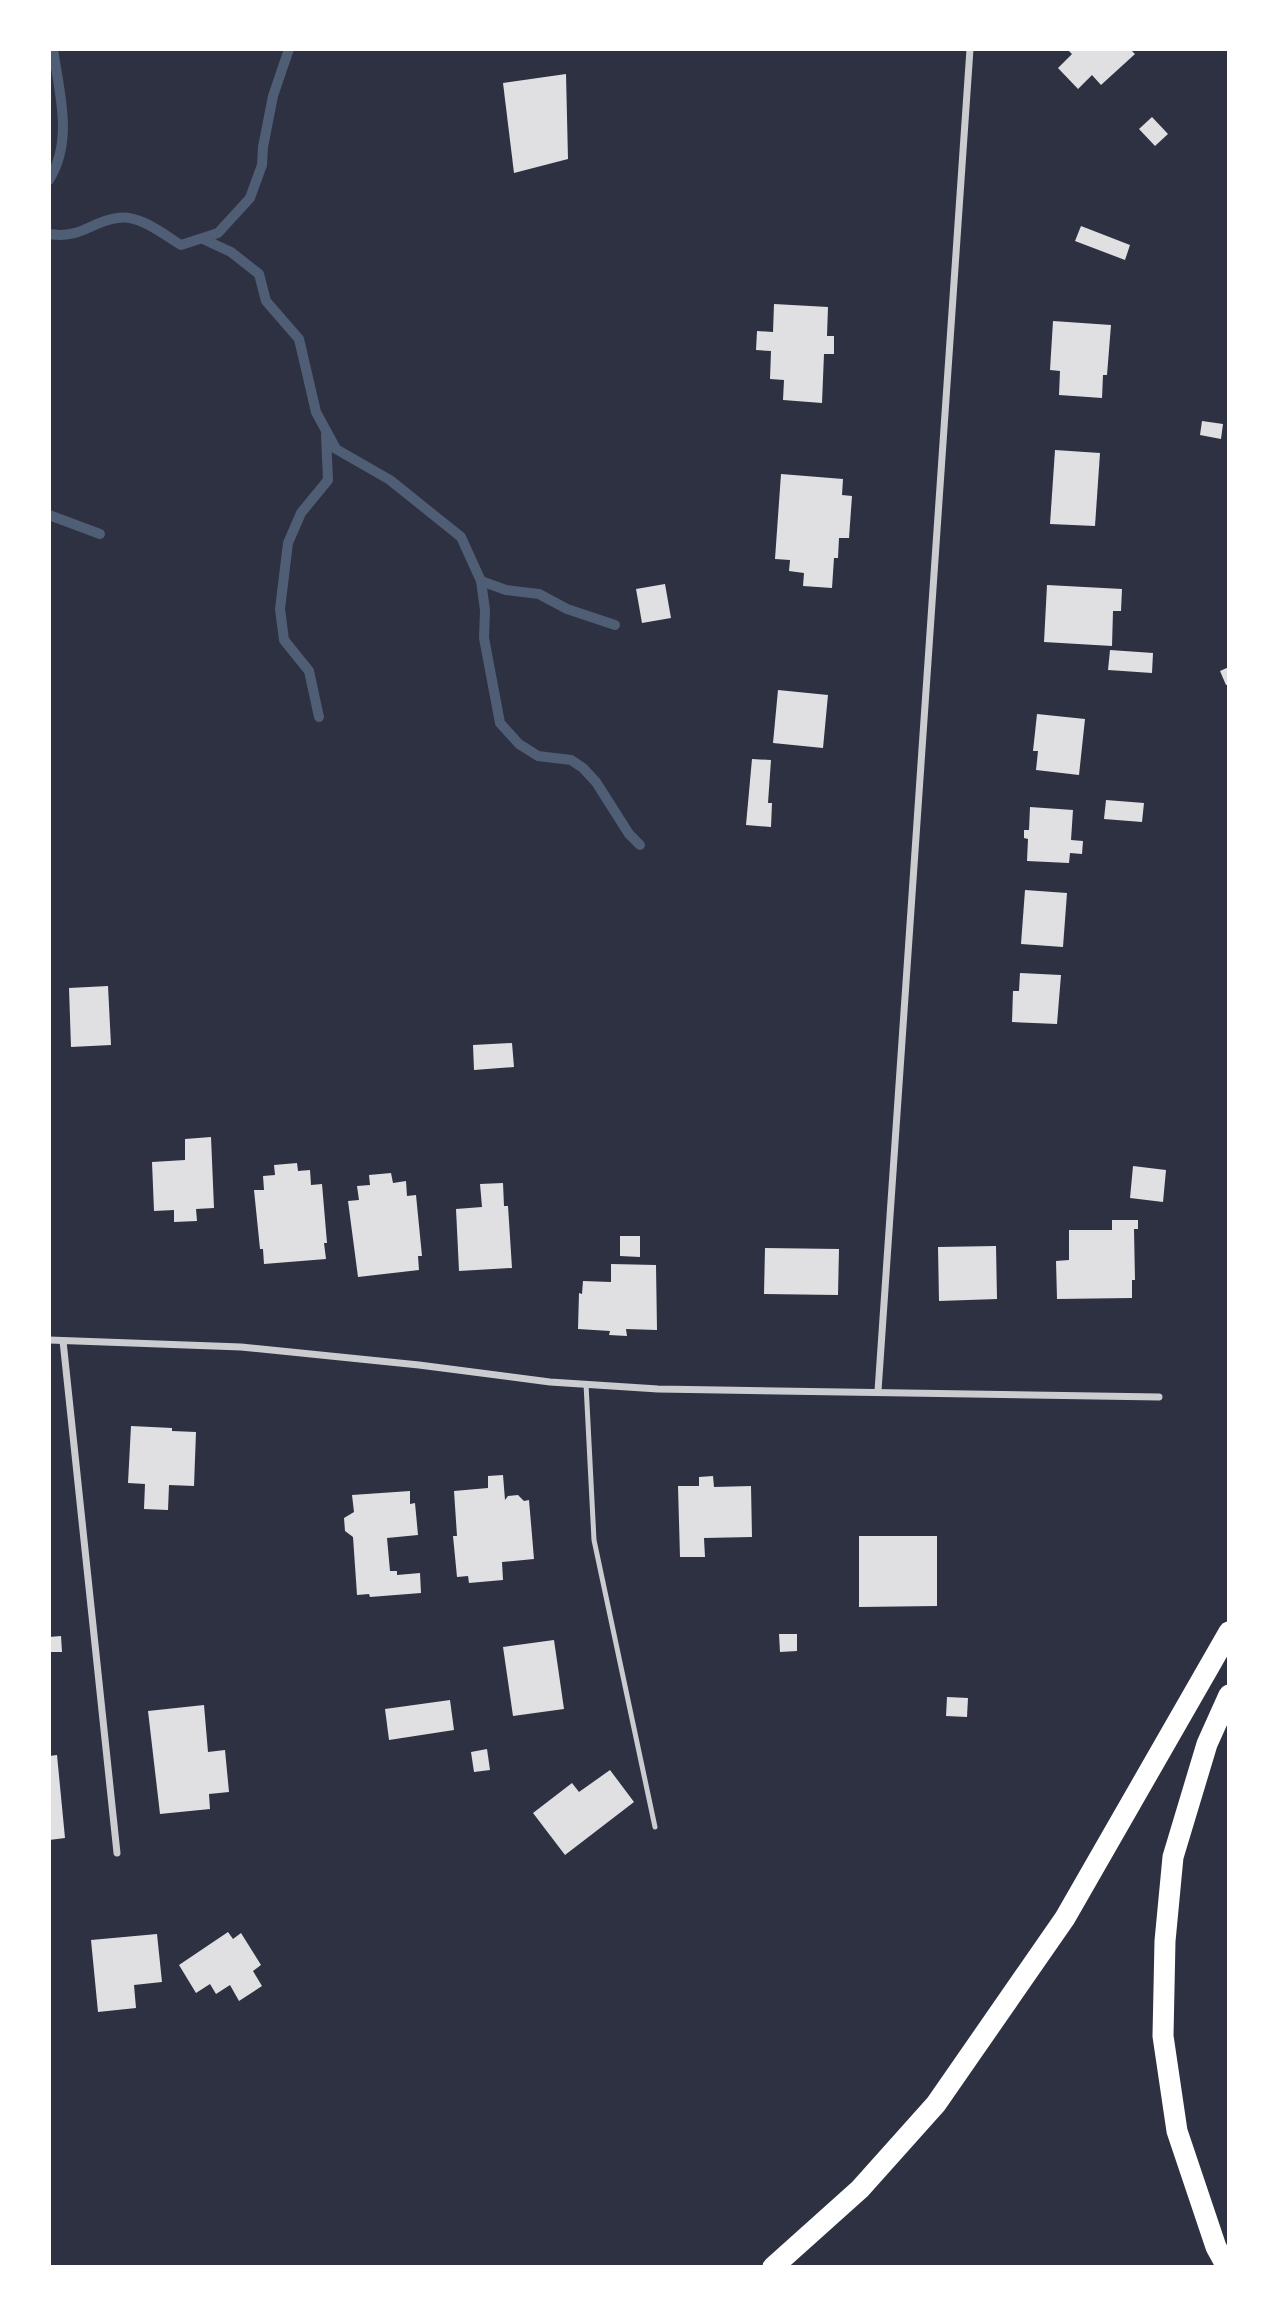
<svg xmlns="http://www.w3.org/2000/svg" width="1278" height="2316" font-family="'PT Sans Narrow',sans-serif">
<rect width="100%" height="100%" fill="#2d3142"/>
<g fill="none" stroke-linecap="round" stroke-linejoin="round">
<g stroke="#4f5d75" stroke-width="10">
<path d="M 49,180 C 74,140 59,92 53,49"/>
<path d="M 49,234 C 81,239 90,222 117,218 C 139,214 163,234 181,245 L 218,233 L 250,198 L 262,165 L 263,147 L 273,96 L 289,49"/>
<polyline points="203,239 231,252 259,274 266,301 299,339 316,412 336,449 390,480 461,537 481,581 485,610 484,638 500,723 519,744 538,756 571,760 583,768 596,782 629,834 640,845"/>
<polyline points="49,515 100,534"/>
<polyline points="481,581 506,590 539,594 567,609 615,625"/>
<polyline points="319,717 309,671 284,640 280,609 288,543 301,513 328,480 326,435"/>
</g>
</g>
<g fill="#e0e0e3">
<polygon points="1067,49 1130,49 1135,54 1101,85 1092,75 1078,89 1058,68 1072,54"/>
<polygon points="566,74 568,159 514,173 503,83"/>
<polygon points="1152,117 1168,134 1155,146 1139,129"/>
<polygon points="1081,226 1130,245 1125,260 1075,241"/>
<polygon points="774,304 828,307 827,336 834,336 834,354 824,354 822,403 783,400 784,380 770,379 771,351 756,350 757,331 773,332"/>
<polygon points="1053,321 1111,325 1107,375 1103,375 1102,398 1059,395 1060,371 1050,370"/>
<polygon points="1202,421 1223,424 1221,439 1200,435"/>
<polygon points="1055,450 1100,453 1095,526 1050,524"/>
<polygon points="781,474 843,479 842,495 852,496 849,538 839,538 838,558 834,558 832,588 803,586 804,573 789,571 790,560 775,559"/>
<polygon points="665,584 671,618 642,623 636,589"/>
<polygon points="1047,585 1122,589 1121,611 1113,611 1112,646 1044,642"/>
<polygon points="1110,650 1153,653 1152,673 1108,670"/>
<polygon points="1229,667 1229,684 1226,685 1220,671"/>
<polygon points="778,690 828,695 823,748 773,743"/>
<polygon points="1037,714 1085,719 1079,775 1036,770 1038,751 1033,751"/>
<polygon points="752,759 771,760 768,803 772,803 771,827 746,825"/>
<polygon points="1106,800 1144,803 1142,822 1104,819"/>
<polygon points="1030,807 1073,810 1071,840 1083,841 1082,854 1070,853 1069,863 1027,861 1028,839 1024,838 1024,830 1029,830"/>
<polygon points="1025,890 1067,893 1063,947 1021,944"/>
<polygon points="1020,973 1061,975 1057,1024 1012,1022 1013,991 1019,991"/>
<polygon points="108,986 111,1045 71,1047 69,988"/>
<polygon points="512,1043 514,1067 474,1070 473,1045"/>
<polygon points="211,1137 214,1208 196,1209 197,1221 174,1222 174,1210 154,1211 152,1162 185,1160 185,1139"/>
<polygon points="297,1163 298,1171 310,1170 311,1185 322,1184 327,1243 324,1243 326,1259 264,1264 263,1249 260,1249 254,1190 264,1190 263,1176 275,1175 274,1165"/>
<polygon points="1133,1166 1166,1170 1163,1202 1130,1198"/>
<polygon points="391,1173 393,1183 406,1181 407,1196 416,1195 422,1256 418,1256 419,1270 358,1277 348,1201 359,1200 357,1186 370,1185 369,1175"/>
<polygon points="503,1183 504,1206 508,1206 512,1268 459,1271 456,1209 482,1207 480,1184"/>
<polygon points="1112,1220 1138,1220 1138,1229 1134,1229 1135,1280 1132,1280 1132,1298 1057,1299 1056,1261 1069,1260 1069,1230 1112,1230"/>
<polygon points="620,1236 640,1236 640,1257 620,1256"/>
<polygon points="996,1246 997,1299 939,1301 938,1247"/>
<polygon points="765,1248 839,1249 838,1295 764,1294"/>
<polygon points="611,1264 656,1265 657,1330 626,1329 627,1336 609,1335 610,1331 578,1329 579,1293 582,1294 583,1281 611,1282"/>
<polygon points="131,1426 172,1428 172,1431 196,1432 194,1486 169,1485 168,1510 144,1509 145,1484 128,1483"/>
<polygon points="503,1475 505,1500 508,1496 518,1495 524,1501 529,1500 534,1559 502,1562 503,1580 469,1583 468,1576 457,1577 453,1536 457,1536 454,1491 488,1488 488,1476"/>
<polygon points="713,1476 714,1487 751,1486 752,1537 704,1538 705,1557 680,1557 678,1486 699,1486 699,1477"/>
<polygon points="410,1491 410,1504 415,1503 418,1535 387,1538 390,1571 397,1571 397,1575 420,1573 421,1593 370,1597 369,1594 357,1595 353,1537 345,1531 344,1518 354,1512 352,1495"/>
<polygon points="859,1536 937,1536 937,1606 859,1607"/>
<polygon points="779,1634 797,1634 797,1651 780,1652"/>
<polygon points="61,1636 62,1652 49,1652 49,1637"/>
<polygon points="554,1640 564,1709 513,1716 503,1647"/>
<polygon points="947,1697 968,1698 967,1717 946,1716"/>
<polygon points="450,1700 454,1730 389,1740 385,1709"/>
<polygon points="204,1705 208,1752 225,1750 229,1792 209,1794 210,1809 160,1814 148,1711"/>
<polygon points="487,1749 490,1770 474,1772 471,1752"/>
<polygon points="57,1755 65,1838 49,1840 49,1756"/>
<polygon points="610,1770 634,1802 565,1855 533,1813 572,1783 579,1792"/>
<polygon points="228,1932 233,1939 241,1933 261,1965 253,1971 262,1986 239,2001 230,1985 216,1994 210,1984 196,1993 179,1965"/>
<polygon points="157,1934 162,1982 134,1985 136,2008 98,2012 91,1940"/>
</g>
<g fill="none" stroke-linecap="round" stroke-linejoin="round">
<polyline stroke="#caccd0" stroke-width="5" points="586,1384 594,1540 655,1827"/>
<g stroke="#caccd0" stroke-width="7">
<polyline points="49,1340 241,1347 419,1365 550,1382 658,1389 1159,1397"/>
<polyline points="63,1341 117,1853"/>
<polyline points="878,1391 970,49"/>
</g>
<g stroke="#fff" stroke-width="21">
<polyline points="773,2267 860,2189 936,2104 1065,1918 1229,1632"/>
<polyline points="1227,2267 1216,2247 1177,2131 1163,2036 1165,1941 1173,1857 1207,1744 1229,1695"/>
</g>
</g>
<rect width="1278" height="2316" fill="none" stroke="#ffffff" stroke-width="102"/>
</svg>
